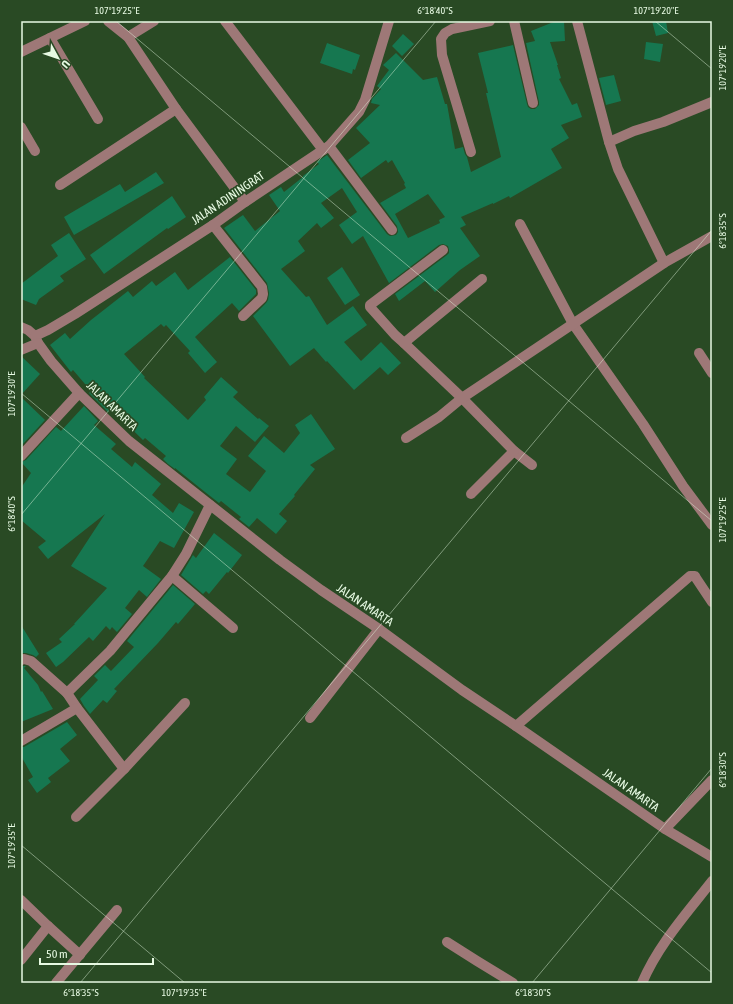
<svg xmlns="http://www.w3.org/2000/svg" width="733" height="1004" font-family="'Asap Condensed',sans-serif">
<rect width="100%" height="100%" fill="#294a24"/>
<g fill="#167750" fill-rule="evenodd">
<path d="M 556,21 L 564,21 L 565,41 L 550,42 L 558,65 L 557,65 L 561,78 L 559,79 L 572,105 L 577,103 L 582,117 L 561,125 L 569,138 L 551,149 L 562,168 L 510,198 L 509,196 L 493,204 L 493,203 L 461,217 L 466,225 L 460,228 L 480,256 L 460,270 L 435,292 L 425,281 L 399,301 L 395,294 L 447,255 L 449,253 L 449,250 L 448,246 L 443,244 L 439,245 L 389,283 L 363,236 L 352,244 L 339,225 L 357,212 L 342,188 L 321,203 L 334,218 L 321,228 L 317,223 L 298,241 L 305,251 L 281,269 L 306,297 L 309,296 L 327,325 L 353,306 L 367,325 L 344,342 L 361,361 L 381,342 L 401,363 L 388,375 L 380,367 L 354,390 L 327,361 L 326,362 L 314,348 L 290,366 L 253,316 L 266,303 L 268,300 L 269,293 L 267,283 L 224,228 L 243,215 L 255,231 L 280,211 L 269,195 L 281,187 L 284,192 L 303,177 L 303,176 L 319,164 L 317,162 L 327,155 L 387,234 L 390,236 L 396,235 L 398,232 L 397,226 L 380,203 L 406,188 L 404,184 L 405,183 L 392,160 L 388,163 L 386,160 L 361,178 L 348,160 L 370,143 L 356,128 L 380,105 L 371,103 L 372,99 L 381,89 L 377,86 L 389,70 L 383,65 L 396,53 L 423,80 L 437,77 L 445,104 L 447,104 L 455,149 L 463,147 L 465,154 L 467,157 L 471,172 L 501,157 L 486,93 L 488,93 L 478,53 L 513,45 L 527,104 L 528,107 L 531,109 L 535,109 L 539,105 L 539,102 L 526,43 L 535,41 L 531,31 ZM 428,194 L 445,217 L 439,220 L 440,223 L 408,238 L 395,214 Z"/>
<polygon points="652,21 666,21 668,33 656,36"/>
<polygon points="403,34 414,44 402,56 392,46"/>
<polygon points="646,42 663,44 660,62 644,59"/>
<polygon points="327,43 360,55 355,70 353,69 352,74 320,63"/>
<polygon points="614,75 621,101 606,105 599,78"/>
<polygon points="156,172 164,183 74,235 64,217 120,184 125,192"/>
<polygon points="172,196 186,217 168,229 167,228 104,274 90,255"/>
<polygon points="69,233 86,259 60,276 64,281 39,299 36,305 21,299 21,284 58,256 51,245"/>
<polygon points="230,257 256,290 256,294 239,311 232,303 195,337 217,362 205,373 188,353 190,351 166,325 164,327 161,324 124,354 145,377 144,378 188,420 206,400 204,397 221,377 238,392 233,397 258,419 259,418 269,426 255,442 236,426 220,446 237,459 226,474 250,492 266,471 248,456 264,436 284,453 300,433 295,425 311,414 335,449 310,465 315,469 294,495 295,496 279,514 287,521 276,534 257,518 249,527 239,519 241,517 221,501 219,503 205,492 175,468 175,469 168,464 163,459 166,456 145,438 143,440 111,409 108,412 89,393 91,391 73,370 71,372 50,345 65,333 70,339 91,320 128,291 133,297 152,281 156,286 175,272 188,290"/>
<polygon points="342,267 360,295 345,305 327,278"/>
<polygon points="21,356 40,374 21,395"/>
<polygon points="21,397 45,420 21,446"/>
<polygon points="84,406 98,421 94,425 116,444 111,449 132,467 135,462 161,484 152,495 173,513 179,503 194,512 174,548 160,541 143,566 161,579 147,597 139,590 125,608 132,614 117,632 112,627 110,630 106,626 93,641 89,637 63,662 56,667 46,653 62,642 59,639 75,624 74,624 107,588 71,566 105,514 48,559 38,547 46,541 21,520 21,488 31,473 21,462 26,460 56,427 61,431"/>
<polygon points="214,533 242,555 228,573 227,572 209,594 206,591 203,594 181,575 193,555 196,558"/>
<polygon points="173,585 195,604 178,624 176,622 158,643 114,689 117,691 107,703 103,700 90,714 84,706 80,699 98,680 94,676 105,665 111,671 134,647 127,641"/>
<polygon points="21,625 39,654 36,657 33,655 26,653 21,653"/>
<polygon points="21,666 26,666 24,668 38,685 41,692 42,691 53,709 21,722"/>
<polygon points="67,722 77,735 60,749 70,761 48,778 51,782 37,793 28,780 33,777 21,756 21,747 24,747"/>
</g>
<g fill="none" stroke-linecap="round" stroke-linejoin="round">
<g stroke="#9e7877" stroke-width="10">
<polyline points="108,21 128,37 176,109 245,202"/>
<polyline points="225,21 323,150"/>
<polyline points="514,21 533,103"/>
<polyline points="577,21 609,142 618,169 664,263"/>
<polyline points="128,37 154,21"/>
<polyline points="50,38 98,119"/>
<polyline points="21,52 85,21"/>
<polyline points="21,127 35,151"/>
<polyline points="609,142 634,131 663,122 712,102"/>
<polyline points="329,146 392,230"/>
<polyline points="471,152 442,55 441,39 445,33 452,29 490,21"/>
<polyline points="60,185 176,109"/>
<polyline points="520,224 573,324 643,424 683,486 712,525"/>
<polyline points="213,225 262,287 263,294 262,298 243,316"/>
<polyline points="443,250 370,305 370,307 395,335 404,343 462,398 514,451 532,465"/>
<polyline points="21,327 28,330 35,336 38,343 51,361 79,393 129,441 280,560 321,590 379,629 462,690 516,726 665,829 712,857"/>
<polyline points="35,336 48,330 75,314 213,225 245,202 329,146 359,112 365,100 389,21"/>
<polyline points="404,343 482,279"/>
<polyline points="21,350 38,343"/>
<polyline points="699,353 712,373"/>
<polyline points="406,438 439,417 462,398 664,263 712,236"/>
<polyline points="21,456 79,393"/>
<polyline points="471,494 514,451"/>
<polyline points="172,576 233,628"/>
<polyline points="21,660 24,659 31,661 67,693 110,651 172,576 186,554 210,505"/>
<polyline points="67,693 77,708 124,769"/>
<polyline points="310,718 379,629"/>
<polyline points="516,726 690,576 695,576 696,578 712,602"/>
<polyline points="21,741 77,708"/>
<polyline points="76,817 124,769 185,703"/>
<polyline points="665,829 712,780"/>
<polyline points="21,900 48,926 80,955"/>
<polyline points="447,942 477,961 513,983"/>
<polyline points="21,960 48,926"/>
<polyline points="56,983 117,910"/>
<path d="M 642,983 C 658,945 687,913 712,881"/>
</g>
</g>
<path fill="none" stroke="#e7fae3" stroke-width="1" stroke-opacity="0.45" d="M 116,21 L 712,521M 655,21 L 712,69M 21,393 L 712,973M 21,515 L 436,21M 21,845 L 185,983M 80,983 L 712,230M 532,983 L 712,768"/>
<g text-anchor="middle" stroke-width="3.5" stroke-linejoin="round" paint-order="stroke">
<g font-size="12" fill="#e7fae3" stroke="#294a24">
<text transform="translate(228 198) rotate(-34)" y="4">JALAN ADININGRAT</text>
<text transform="translate(112 406) rotate(44)" y="4">JALAN AMARTA</text>
<text transform="translate(365 605) rotate(34)" y="4">JALAN AMARTA</text>
<text transform="translate(631 790) rotate(35)" y="4">JALAN AMARTA</text>
</g>
</g>
<rect width="733" height="1004" fill="none" stroke="#294a24" stroke-width="44"/>
<g transform="translate(58 58) rotate(130)" stroke="#294a24" stroke-width="3" paint-order="stroke">
<path d="M0-3L7 15L0 10L-7 15Z" fill="#e7fae3"/>
<text y="-6" font-size="11" font-weight="bold" text-anchor="middle" fill="#e7fae3">U</text>
</g>
<path d="M40 958v6h113v-6" fill="none" stroke="#e7fae3" stroke-width="2"/>
<text x="46" y="958" font-size="12" fill="#e7fae3" stroke="#294a24" stroke-width="3" paint-order="stroke">50 m</text>
<rect x="22" y="22" width="689" height="960" fill="none" stroke="#e7fae3" stroke-width="1.5"/>
<g font-size="10" text-anchor="middle" fill="#e7fae3">
<text x="117" y="14">107°19'25"E</text>
<text x="435" y="14">6°18'40"S</text>
<text x="656" y="14">107°19'20"E</text>
<text transform="translate(722 68) rotate(-90)" y="4">107°19'20"E</text>
<text transform="translate(722 231) rotate(-90)" y="4">6°18'35"S</text>
<text transform="translate(11 394) rotate(-90)" y="4">107°19'30"E</text>
<text transform="translate(11 514) rotate(-90)" y="4">6°18'40"S</text>
<text transform="translate(722 520) rotate(-90)" y="4">107°19'25"E</text>
<text transform="translate(722 770) rotate(-90)" y="4">6°18'30"S</text>
<text transform="translate(11 846) rotate(-90)" y="4">107°19'35"E</text>
<text x="81" y="996">6°18'35"S</text>
<text x="184" y="996">107°19'35"E</text>
<text x="533" y="996">6°18'30"S</text>
</g>
</svg>
